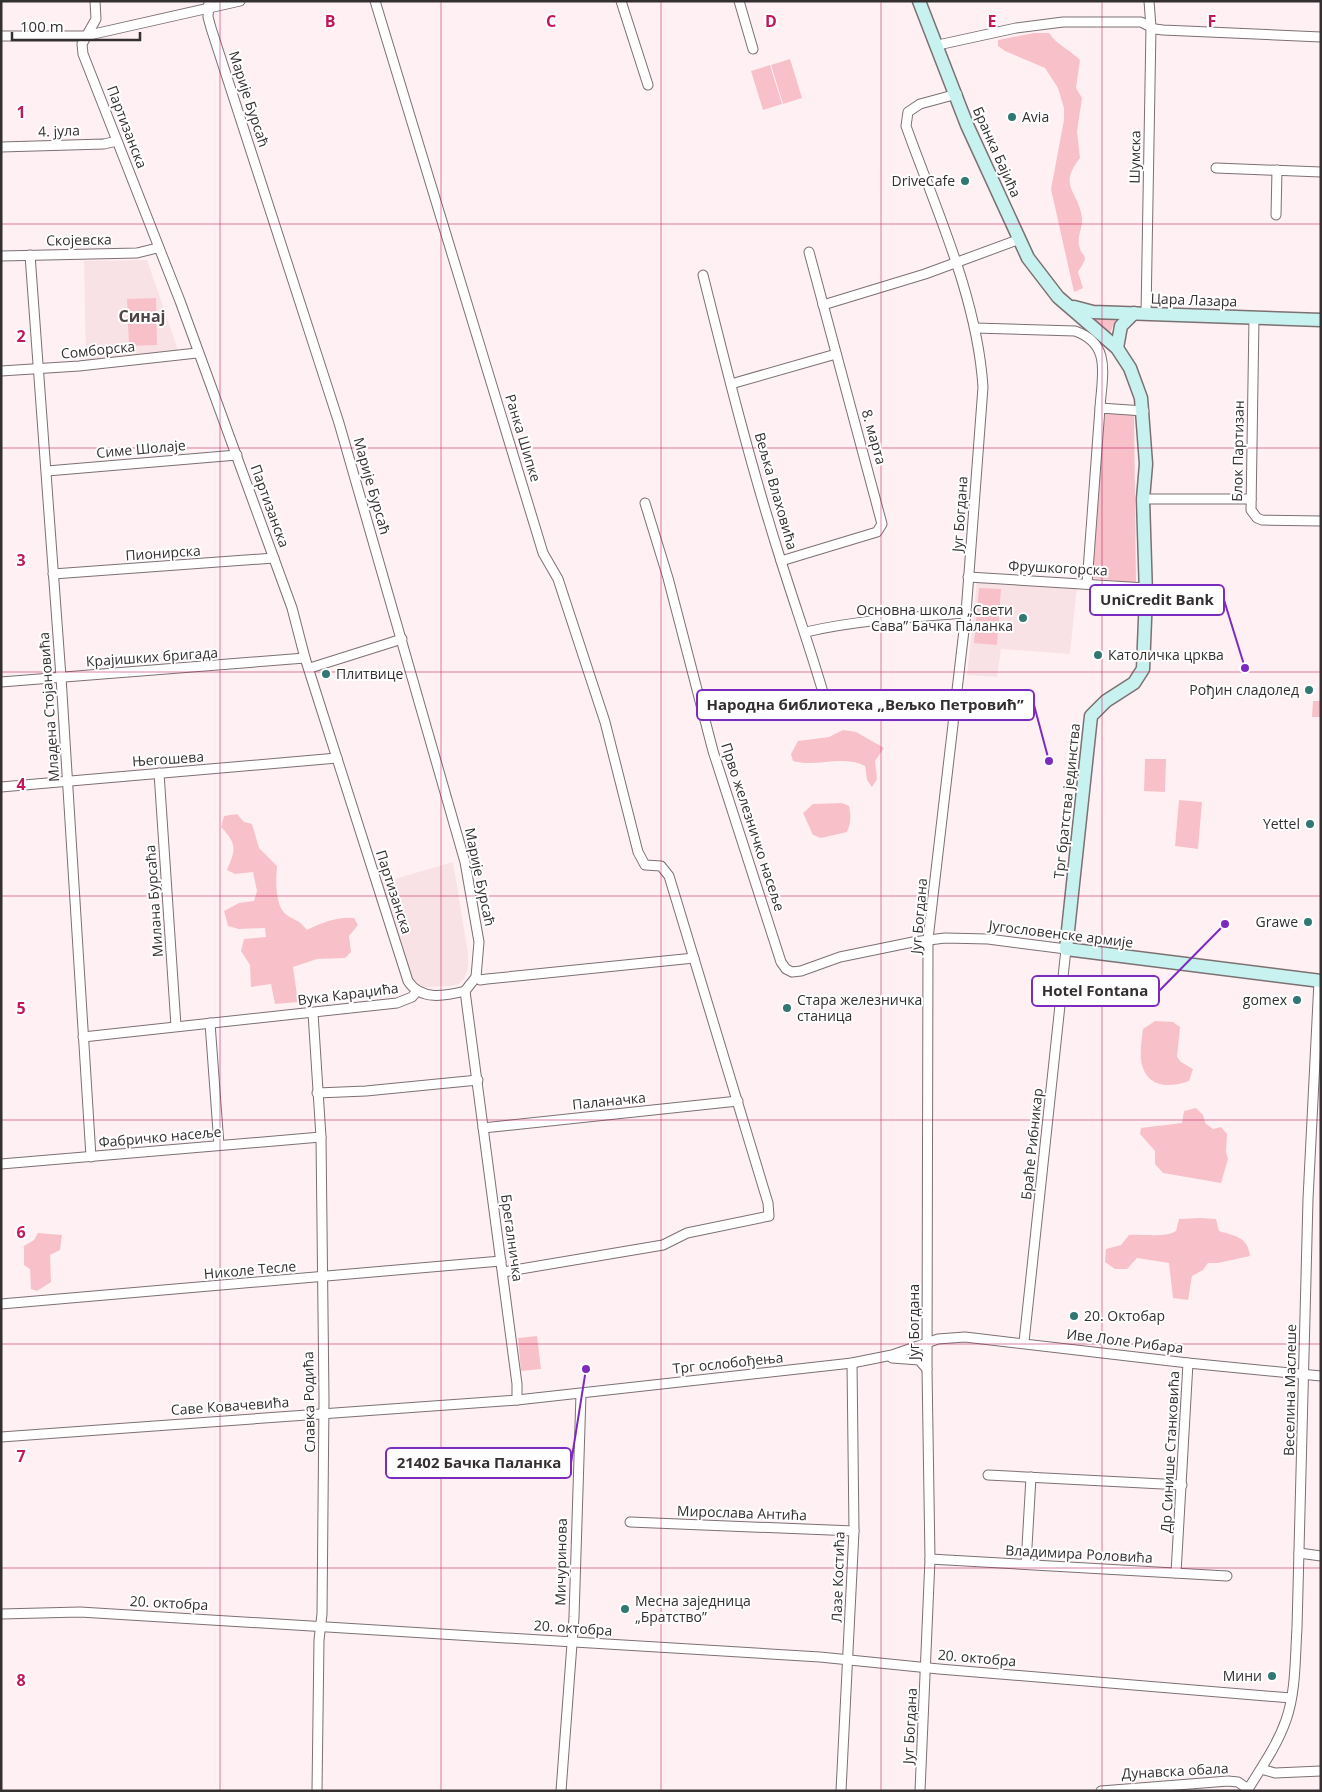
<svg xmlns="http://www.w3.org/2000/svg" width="1322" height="1792" font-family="'Open Sans',sans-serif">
<rect width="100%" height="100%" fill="#fff1f3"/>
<g fill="#f9e2e5">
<polygon points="147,260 179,353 86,360 84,261"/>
<polygon points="977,581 1077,587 1070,654 1001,649 997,677 967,675"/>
<polygon points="453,862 468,953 468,968 464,979 459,984 452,986 424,987 413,980 381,883"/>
</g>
<g fill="#f8c1c9">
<path d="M 1034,33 L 1049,33 C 1058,46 1069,49 1080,60 L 1076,88 L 1082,98 L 1077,131 L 1080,158 C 1057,187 1079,191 1082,218 C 1083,226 1077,237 1079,245 C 1082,260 1091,252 1078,272 L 1083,288 L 1074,292 L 1051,189 L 1064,120 L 1064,108 L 1058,88 L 1045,68 L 1005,51 L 998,46 L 998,40 Z"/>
<polygon points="790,59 802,98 783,104 771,65"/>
<polygon points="770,65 782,104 763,110 751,71"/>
<polygon points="156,298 157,345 129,346 127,299"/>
<polygon points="1092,315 1117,316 1109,336 1092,320"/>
<polygon points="1105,411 1134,413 1136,583 1091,578"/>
<polygon points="979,588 1001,589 997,645 974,643"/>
<polygon points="1313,701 1321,701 1321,717 1312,717"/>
<path d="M 843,730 L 856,732 L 884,748 L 875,761 L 877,779 L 872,787 L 867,780 L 865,766 C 843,754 816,768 793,761 L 791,754 L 798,741 L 829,737 Z"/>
<polygon points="1145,759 1166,759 1165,792 1144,791"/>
<polygon points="1179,800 1202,802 1198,849 1175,846"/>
<path d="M 842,803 L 849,806 C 851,816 851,822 847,832 L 821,838 L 813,835 L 803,813 L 813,804 Z"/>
<path d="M 237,814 L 244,822 L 252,824 L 259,848 L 277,866 C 276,880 274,907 288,916 C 298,922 298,919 307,930 C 320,923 339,916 354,918 L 358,925 L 349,936 L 351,952 L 345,958 L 317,959 L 293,967 L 298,1002 L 275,1004 L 271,984 L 251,987 L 250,965 L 241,951 L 244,939 L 266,937 L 265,928 L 239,929 L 228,926 L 224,911 L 239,903 L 254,901 L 257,891 L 253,872 L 235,874 L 227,870 C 236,849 237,844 221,827 L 224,816 Z"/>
<path d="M 1155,1021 L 1173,1022 L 1180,1027 L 1177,1057 L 1181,1062 L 1193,1069 L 1189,1081 C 1168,1089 1145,1087 1141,1060 C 1140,1050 1142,1038 1143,1029 Z"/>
<polygon points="1196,1108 1203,1115 1205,1123 1213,1129 1221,1127 1227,1134 1226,1152 1228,1159 1221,1183 1163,1173 1155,1164 1155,1151 1140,1134 1141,1128 1182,1123 1184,1111"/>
<path d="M 1200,1218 L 1216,1219 L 1219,1231 C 1235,1236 1248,1237 1250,1256 L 1218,1263 L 1208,1263 L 1203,1270 L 1192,1276 L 1188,1300 L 1173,1298 L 1169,1263 L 1137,1258 L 1127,1269 L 1115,1269 L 1105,1262 L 1106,1249 L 1121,1245 L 1129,1235 C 1143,1234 1164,1238 1176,1231 L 1179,1219 Z"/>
<polygon points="38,1233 62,1235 60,1250 50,1255 51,1282 37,1291 31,1289 30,1269 24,1265 24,1246 34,1240"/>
<polygon points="537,1336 541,1369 521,1371 518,1338"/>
</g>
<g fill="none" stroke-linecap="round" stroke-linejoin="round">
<g stroke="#7c7072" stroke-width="11">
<g id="street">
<path d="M 95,1 L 96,19 L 82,44 L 83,54 L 180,301 L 292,608 L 305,658 L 408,981 C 421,1001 445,996 465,991 L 476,977 L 479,942 L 465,862 L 339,423 L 211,28 L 208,17 L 209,1"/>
<polyline points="375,1 543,553 558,579 605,722 638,852 645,865 661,866 669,876 768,1203 769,1216 687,1233 663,1245 503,1272"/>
<polyline points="621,1 648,85"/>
<polyline points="739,1 753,49"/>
<polyline points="1,36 85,36 240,1"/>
<polyline points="938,45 1016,28 1063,22 1141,22 1155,29 1163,30 1321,37"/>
<polyline points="1,147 104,144 117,141"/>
<polyline points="1216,168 1321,172"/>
<polyline points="1276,215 1277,170"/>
<polyline points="30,255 61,677 91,1157"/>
<polyline points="1,256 137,253 157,248"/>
<path d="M 703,275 C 727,371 751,467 781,561 C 797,612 815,662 829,713"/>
<polyline points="823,305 925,274 1020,239"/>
<polyline points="1146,314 1151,27 1149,1"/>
<polyline points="1254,317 1251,510 1257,518 1262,520 1321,521"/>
<path d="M 975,328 L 1075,331 C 1112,344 1102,375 1100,408"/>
<polyline points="1,371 79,366 197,353"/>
<polyline points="731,384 836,354"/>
<polyline points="47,471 237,455"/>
<polyline points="1143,499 1251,499"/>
<polyline points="645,503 668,578 713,751 781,962 786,969 792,972 801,971 840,957 913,942 945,938 988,939 1066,949 1024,1342"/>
<polyline points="781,561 877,532 882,524 809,252"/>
<polyline points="53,574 274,558"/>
<polyline points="968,577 1146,588"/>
<polyline points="1087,584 1100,408 1144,411"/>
<path d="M 806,632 C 858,620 912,617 966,613"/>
<polyline points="310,668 402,639"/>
<polyline points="1,682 305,658"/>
<polyline points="159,773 176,1026"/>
<polyline points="1,787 337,758"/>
<polyline points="476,977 480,980 487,979 694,958"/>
<polyline points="465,991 517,1384 517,1400"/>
<polyline points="313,1013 321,1137 324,1400 322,1614 319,1640 317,1791"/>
<polyline points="210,1023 219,1145"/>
<polyline points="83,1037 397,1003 412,997 417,991"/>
<polyline points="317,1093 366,1091 478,1080"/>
<polyline points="483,1128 738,1101"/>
<polyline points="1,1164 321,1137"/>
<polyline points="1,1304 501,1261"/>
<polyline points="892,1358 919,1360 927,1369"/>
<polyline points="1,1437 517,1400 852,1363 892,1355 938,1339 965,1337 1188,1363 1321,1376"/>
<polyline points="988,1475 1182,1485"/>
<polyline points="630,1522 854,1531"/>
<polyline points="1299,1553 1321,1556"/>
<polyline points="930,1559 1227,1576"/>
<polyline points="1026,1564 1031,1477"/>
<polyline points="1176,1573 1188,1363"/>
<polyline points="1,1614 80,1612 820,1657 939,1669 1291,1698"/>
<polyline points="1261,1769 1275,1773 1321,1771"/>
<polyline points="561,1791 574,1617 581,1394"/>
<polyline points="841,1791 854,1531 852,1363"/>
<path d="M 920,1791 L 930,1559 L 927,1369 L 928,939 L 966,613 L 983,387 C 977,297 936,210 906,126 L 908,112 L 920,104 L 957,94"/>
<polyline points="1101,1791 1228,1781 1238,1782 1248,1789"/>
<path d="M 1247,1791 C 1261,1768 1277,1746 1286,1720 C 1296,1692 1295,1658 1297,1628 L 1308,1199 L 1319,981"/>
</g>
</g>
<g stroke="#7c7072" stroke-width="15">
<g id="secondary">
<polyline points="919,1 967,125 1028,258 1058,297 1117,348 1130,368 1141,398 1146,464 1143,499 1146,595 1143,669 1134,683 1106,701 1091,716 1066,949 1321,981"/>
<polyline points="1074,307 1093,312 1321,320"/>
<polyline points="1117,348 1121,326 1134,313"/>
</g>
</g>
<use href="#street" stroke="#fff" stroke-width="9"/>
<use href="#secondary" stroke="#c8f2ef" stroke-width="12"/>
</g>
<path fill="none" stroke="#c2185b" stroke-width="1" stroke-opacity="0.55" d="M 220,1 L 220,1791M 441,1 L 441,1791M 661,1 L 661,1791M 881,1 L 881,1791M 1102,1 L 1102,1791M 1,224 L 1321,224M 1,448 L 1321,448M 1,672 L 1321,672M 1,896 L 1321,896M 1,1120 L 1321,1120M 1,1344 L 1321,1344M 1,1568 L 1321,1568"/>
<g fill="#307872" stroke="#fff" stroke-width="2">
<circle cx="1012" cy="117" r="5"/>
<circle cx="965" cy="181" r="5"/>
<circle cx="1023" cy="618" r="5"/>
<circle cx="1098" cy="655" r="5"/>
<circle cx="326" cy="674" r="5"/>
<circle cx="1309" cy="690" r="5"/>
<circle cx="1310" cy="824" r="5"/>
<circle cx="1308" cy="922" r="5"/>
<circle cx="1297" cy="1000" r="5"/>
<circle cx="787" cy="1008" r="5"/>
<circle cx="1074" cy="1316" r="5"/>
<circle cx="625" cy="1609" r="5"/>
<circle cx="1272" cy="1676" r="5"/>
</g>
<g text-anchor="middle" stroke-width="4" stroke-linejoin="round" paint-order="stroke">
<g font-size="14" fill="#342f30" stroke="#fff">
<text transform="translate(249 99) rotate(72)" y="5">Марије Бурсаћ</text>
<text transform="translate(127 127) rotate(69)" y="5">Партизанска</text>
<text transform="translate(59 131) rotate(-2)" y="5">4. јула</text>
<text transform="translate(997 152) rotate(66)" y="5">Бранка Бајића</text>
<text transform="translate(1135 157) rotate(-89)" y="5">Шумска</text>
<text transform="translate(79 240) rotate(-1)" y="5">Скојевска</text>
<text transform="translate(1194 300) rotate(2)" y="5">Цара Лазара</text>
<text transform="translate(98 350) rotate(-6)" y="5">Сомборска</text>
<text transform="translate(874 437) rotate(74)" y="5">8. марта</text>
<text transform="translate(523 438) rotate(73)" y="5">Ранка Шипке</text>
<text transform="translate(141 449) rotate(-5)" y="5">Симе Шолаје</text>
<text transform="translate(1238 451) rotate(-89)" y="5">Блок Партизан</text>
<text transform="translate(372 486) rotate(74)" y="5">Марије Бурсаћ</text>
<text transform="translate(776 491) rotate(74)" y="5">Вељка Влаховића</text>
<text transform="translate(270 506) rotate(70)" y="5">Партизанска</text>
<text transform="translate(960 514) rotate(-86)" y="5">Југ Богдана</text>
<text transform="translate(163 553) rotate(-4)" y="5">Пионирска</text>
<text transform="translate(1058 568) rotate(3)" y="5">Фрушкогорска</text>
<text transform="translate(152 657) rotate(-4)" y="5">Крајишких бригада</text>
<text transform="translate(49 707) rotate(-94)" y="5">Младена Стојановића</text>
<text transform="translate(168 759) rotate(-4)" y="5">Његошева</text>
<text transform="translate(1067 801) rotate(-84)" y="5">Трг братства јединства</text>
<text transform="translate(753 827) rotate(72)" y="5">Прво железничко насеље</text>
<text transform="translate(480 877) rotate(78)" y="5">Марије Бурсаћ</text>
<text transform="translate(394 892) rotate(72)" y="5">Партизанска</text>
<text transform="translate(154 901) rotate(-94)" y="5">Милана Бурсаћа</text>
<text transform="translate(919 916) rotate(-85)" y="5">Југ Богдана</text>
<text transform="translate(1061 934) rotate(7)" y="5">Југословенске армије</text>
<text transform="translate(348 994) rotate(-7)" y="5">Вука Караџића</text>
<text transform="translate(609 1101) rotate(-6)" y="5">Паланачка</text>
<text transform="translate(160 1137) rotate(-5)" y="5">Фабричко насеље</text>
<text transform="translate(1032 1144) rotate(-84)" y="5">Браће Рибникар</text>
<text transform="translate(512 1238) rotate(82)" y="5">Брегалничка</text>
<text transform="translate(250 1270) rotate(-5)" y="5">Николе Тесле</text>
<text transform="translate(914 1322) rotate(-90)" y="5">Југ Богдана</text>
<text transform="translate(1125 1341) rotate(7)" y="5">Иве Лоле Рибара</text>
<text transform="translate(728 1363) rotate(-6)" y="5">Трг ослобођења</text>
<text transform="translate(1290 1390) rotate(-89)" y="5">Веселина Маслеше</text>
<text transform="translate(309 1402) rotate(-91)" y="5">Славка Родића</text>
<text transform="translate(230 1406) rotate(-4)" y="5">Саве Ковачевића</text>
<text transform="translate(1170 1452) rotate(-87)" y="5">Др Синише Станковића</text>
<text transform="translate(742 1513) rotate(2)" y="5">Мирослава Антића</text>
<text transform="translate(1079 1554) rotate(3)" y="5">Владимира Роловића</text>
<text transform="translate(561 1562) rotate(-89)" y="5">Мичуринова</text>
<text transform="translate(838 1577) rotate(-88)" y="5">Лазе Костића</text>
<text transform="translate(169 1603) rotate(3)" y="5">20. октобра</text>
<text transform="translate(573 1628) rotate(4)" y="5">20. октобра</text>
<text transform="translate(977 1658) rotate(5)" y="5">20. октобра</text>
<text transform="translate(910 1726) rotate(-87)" y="5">Југ Богдана</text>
<text transform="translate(1175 1771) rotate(-3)" y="5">Дунавска обала</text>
</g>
<g font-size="14" fill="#342f30" stroke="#fff" text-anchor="end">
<text x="1022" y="122" text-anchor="start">Avia</text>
<text x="955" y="186">DriveCafe</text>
<text x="1013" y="615">Основна школа „Свети<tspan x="1013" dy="16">Сава” Бачка Паланка</tspan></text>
<text x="1108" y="660" text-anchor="start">Католичка црква</text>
<text x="336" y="679" text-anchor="start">Плитвице</text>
<text x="1299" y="695">Рођин сладолед</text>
<text x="1300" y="829">Yettel</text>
<text x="1298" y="927">Grawe</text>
<text x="797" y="1005" text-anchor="start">Стара железничка<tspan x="797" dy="16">станица</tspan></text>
<text x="1287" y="1005">gomex</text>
<text x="1084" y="1321" text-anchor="start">20. Октобар</text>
<text x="635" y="1606" text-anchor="start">Месна заједница<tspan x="635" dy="16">„Братство”</tspan></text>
<text x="1262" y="1681">Мини</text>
</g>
<g font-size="16" font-weight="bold" fill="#4f4446" stroke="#fff">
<text x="142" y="322">Синај</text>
</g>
</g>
<g font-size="16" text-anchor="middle" font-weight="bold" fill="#c2185b" stroke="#fff" stroke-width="4" stroke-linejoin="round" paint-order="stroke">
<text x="330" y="27">B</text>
<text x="551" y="27">C</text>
<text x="771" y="27">D</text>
<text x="992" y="27">E</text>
<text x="1212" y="27">F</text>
<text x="21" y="118">1</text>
<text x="21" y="342">2</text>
<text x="21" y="566">3</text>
<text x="21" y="790">4</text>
<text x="21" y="1014">5</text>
<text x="21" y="1238">6</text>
<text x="21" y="1462">7</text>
<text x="21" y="1686">8</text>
</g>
<path fill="none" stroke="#7b2cbf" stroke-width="2" d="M1245 668L1224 600M1049 761L1034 705M1225 924L1159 991M586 1369L571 1463"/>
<g fill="#7b2cbf" stroke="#fff" stroke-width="2">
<circle cx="1245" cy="668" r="5"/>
<circle cx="1049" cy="761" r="5"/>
<circle cx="1225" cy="924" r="5"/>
<circle cx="586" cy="1369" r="5"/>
</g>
<g fill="#fff" stroke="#7b2cbf" stroke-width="2">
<rect x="1090" y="585" width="134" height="30" rx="5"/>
<rect x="697" y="690" width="337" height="30" rx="5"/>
<rect x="1032" y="976" width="127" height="30" rx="5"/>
<rect x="386" y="1448" width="185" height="30" rx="5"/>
</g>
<g font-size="15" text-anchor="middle" font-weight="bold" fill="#342f30">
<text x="1157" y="605">UniCredit Bank</text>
<text x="865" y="710">Народна библиотека „Вељко Петровић”</text>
<text x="1095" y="996">Hotel Fontana</text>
<text x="479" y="1468">21402 Бачка Паланка</text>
</g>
<rect width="1322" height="1792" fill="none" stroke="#342f30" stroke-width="5"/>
<path d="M12 32v8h128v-8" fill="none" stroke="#342f30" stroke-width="2.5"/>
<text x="20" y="32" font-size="15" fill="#342f30" stroke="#ffffff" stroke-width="4" paint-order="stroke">100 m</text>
</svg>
